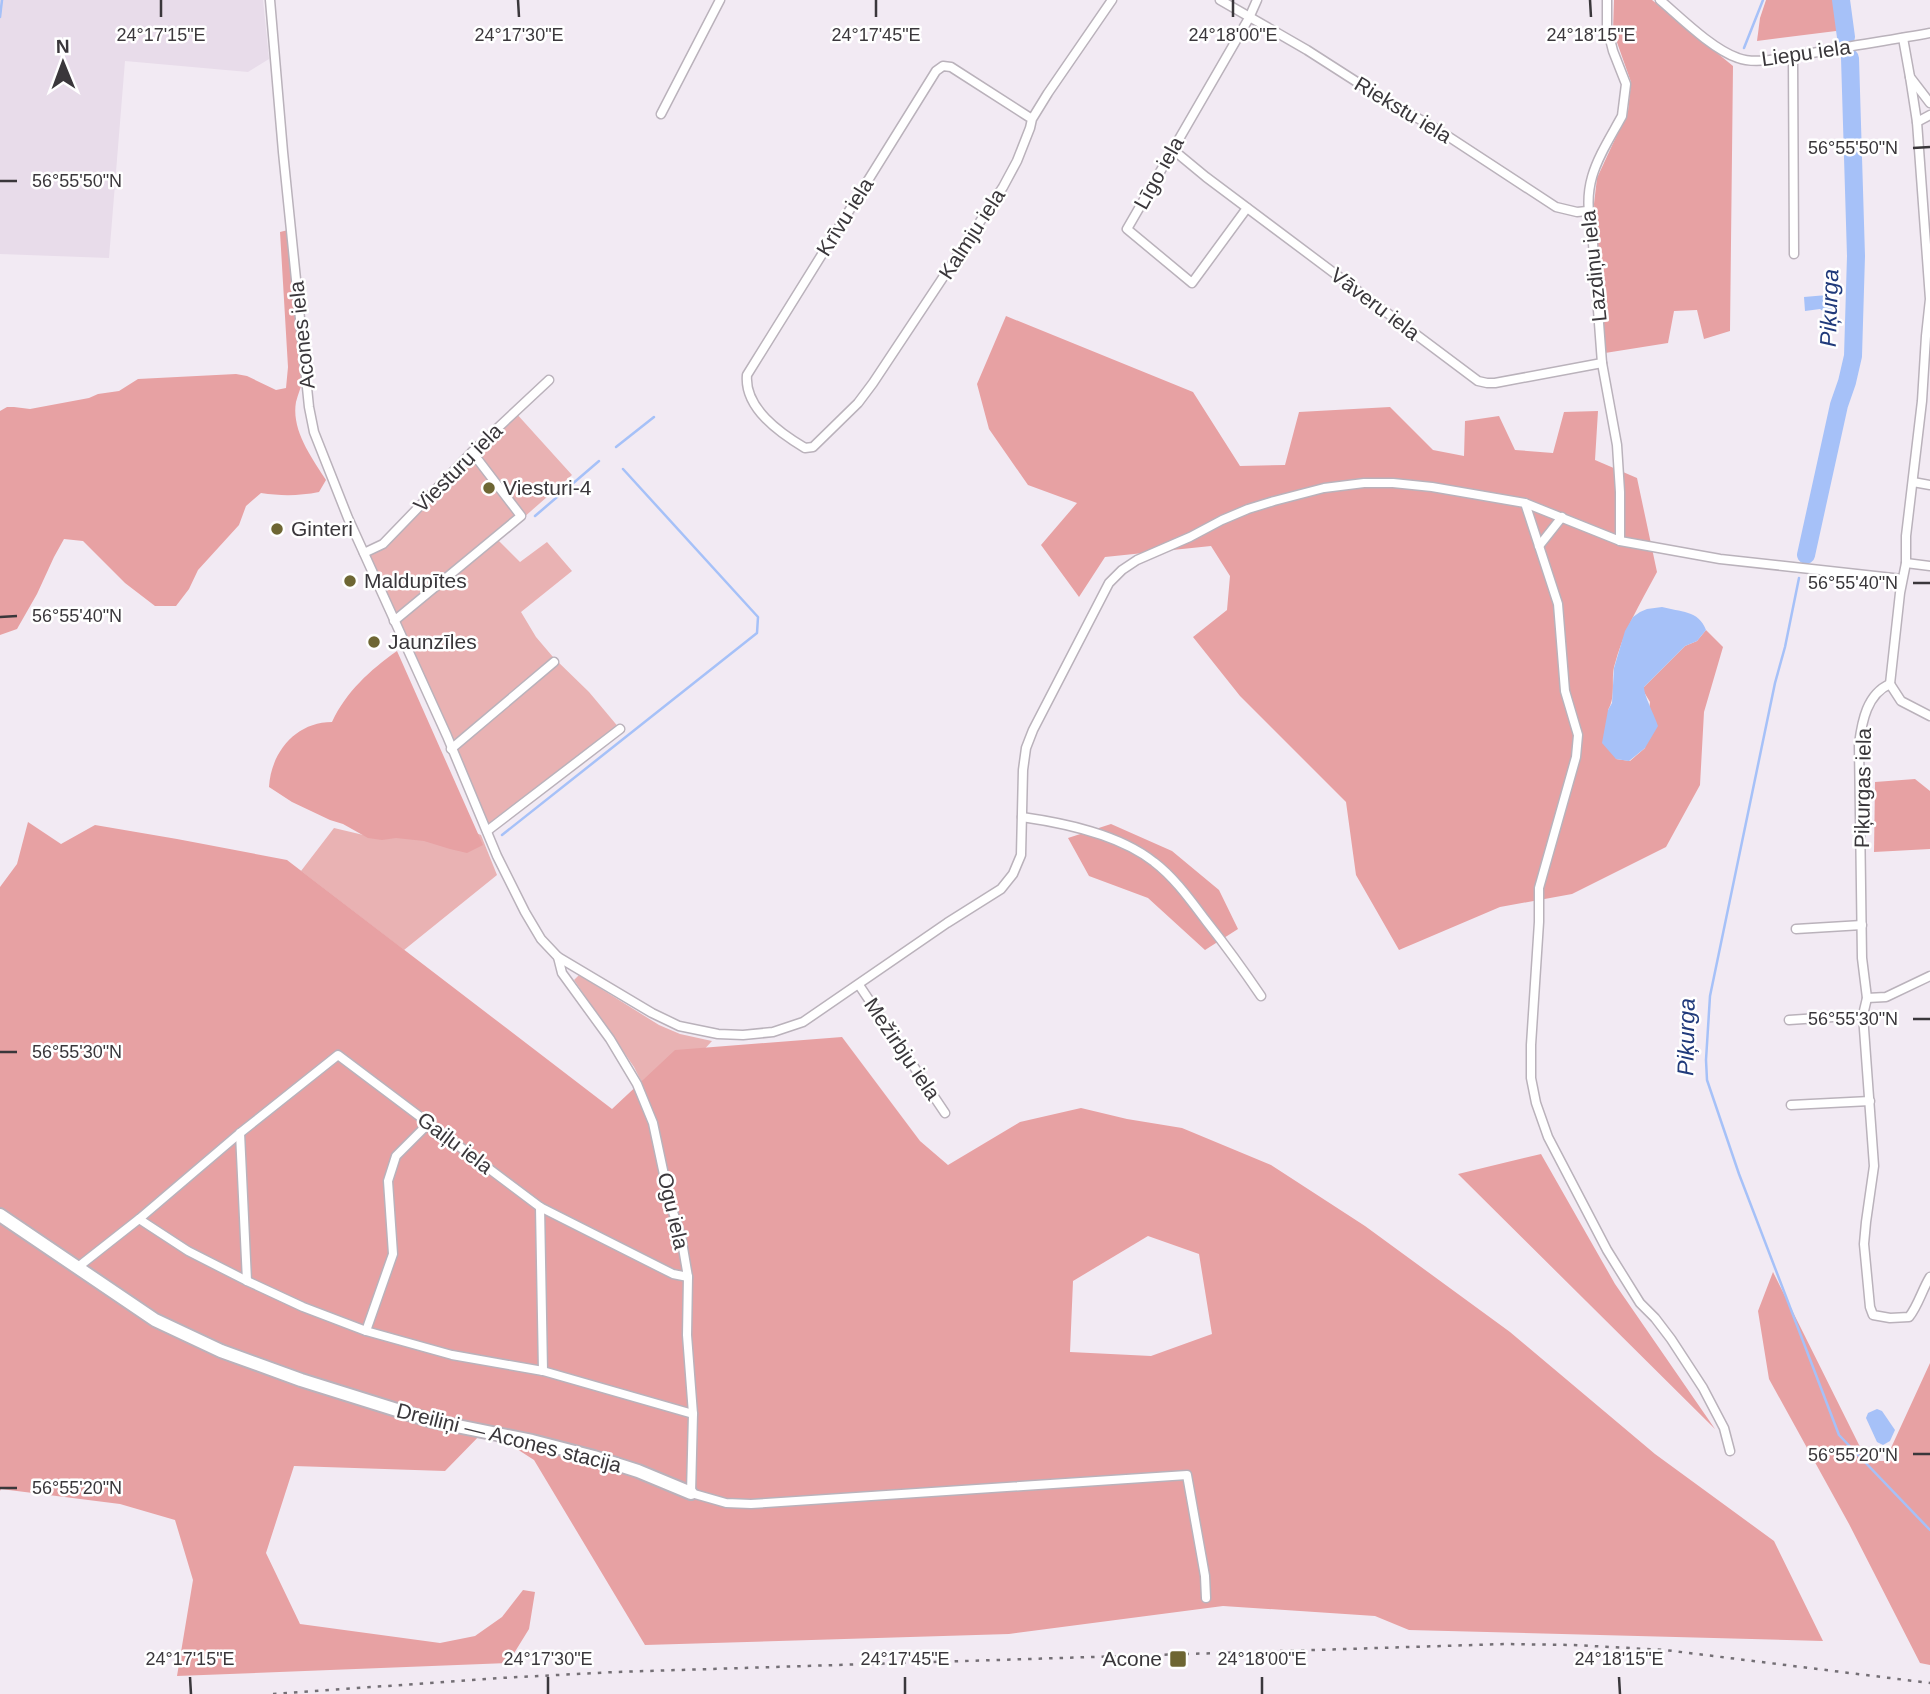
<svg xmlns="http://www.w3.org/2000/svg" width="1930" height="1694" font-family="Arial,sans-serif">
<rect width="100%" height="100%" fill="#f2eaf3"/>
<polygon fill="#e8dcea" points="0,0 263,0 269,59 248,72 125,61 109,258 0,254"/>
<g fill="#e9b2b3">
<polygon points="515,412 572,475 498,540 520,562 547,542 572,571 521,612 536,637 553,657 589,692 620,729 487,831 364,553 383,544"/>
<polygon points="435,816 481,835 497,875 404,950 301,871 334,828 376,838"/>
<polygon points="579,975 659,1025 680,1034 712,1041 653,1105 634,1067 574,980"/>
</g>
<g fill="#e7a1a3" fill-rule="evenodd">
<polygon points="1614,0 1652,0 1733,66 1730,331 1704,339 1697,310 1674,311 1668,343 1605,353 1594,204 1597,178 1628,111 1631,82 1613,31"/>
<polygon points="1766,0 1848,0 1852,29 1757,41 1760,18"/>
<path d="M 292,229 L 303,380 C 301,387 298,394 296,402 C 291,430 312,458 326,480 L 319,492 C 299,496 281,496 261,493 L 246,506 L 239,525 L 198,570 L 189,589 L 176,606 L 155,606 L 125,583 L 83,541 L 64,539 L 54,557 L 37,594 L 17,629 L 0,635 L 0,411 L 7,407 L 14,407 L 30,409 L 89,398 L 98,394 L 119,391 L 138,379 L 236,374 L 247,376 L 276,390 L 286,388 L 288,367 L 280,232 Z"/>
<path d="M 1006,316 L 1193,392 L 1240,466 L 1285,465 L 1299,412 L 1390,407 L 1433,450 L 1464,456 L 1465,421 L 1499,416 L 1515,450 L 1553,453 L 1564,412 L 1598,411 L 1595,460 L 1637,478 L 1657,572 C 1640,604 1623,631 1614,667 C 1611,681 1616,696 1608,710 L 1616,759 L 1630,761 L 1645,748 L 1650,702 L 1644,692 L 1644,687 L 1685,646 L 1697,641 L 1706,630 L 1723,647 L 1704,712 L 1700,785 L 1666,847 L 1572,894 L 1500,907 L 1399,950 L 1356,875 L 1346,802 L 1240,696 L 1193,637 L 1227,610 L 1230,576 L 1211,546 L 1105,557 L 1079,597 L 1041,545 L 1077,503 L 1028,485 L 989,429 L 977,384 Z"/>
<path d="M 397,651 L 483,845 L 467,853 L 450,849 L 424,841 L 396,838 L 382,840 L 368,838 L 343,824 L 330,820 L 292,802 L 269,787 C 271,752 296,722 332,722 C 346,692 370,670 397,651 Z"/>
<polygon points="1915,779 1930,791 1930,849 1874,852 1875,782"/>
<path d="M 28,822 L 61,844 L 95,825 L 177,839 L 287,860 L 612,1109 L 675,1050 L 842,1037 L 920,1141 L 948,1165 L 1020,1122 L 1081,1108 L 1127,1119 L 1182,1128 L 1271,1165 L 1365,1226 L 1510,1332 L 1655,1454 L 1774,1541 L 1823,1641 L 1409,1630 L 1375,1616 L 1223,1606 L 1009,1634 L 645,1645 L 534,1460 L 486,1429 L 445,1471 L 294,1466 L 266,1553 L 300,1624 L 440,1643 L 475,1636 L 502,1617 L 523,1590 L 535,1592 L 529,1629 L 508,1663 L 177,1676 L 193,1580 L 175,1520 L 120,1504 L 1,1489 L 0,1491 L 0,887 L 17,864 ZM 1148,1236 L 1199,1254 L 1212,1334 L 1151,1356 L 1070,1352 L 1073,1281 Z"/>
<polygon points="1111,824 1172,851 1219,890 1238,929 1205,950 1148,898 1089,876 1068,838"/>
<polygon points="1541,1154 1615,1284 1715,1429 1458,1174"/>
<polygon points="1773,1272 1867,1461 1885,1461 1930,1363 1930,1665 1920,1663 1849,1524 1769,1379 1758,1311"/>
</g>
<g fill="#a6c1f8">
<polygon points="1827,295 1834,299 1835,312 1824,312 1820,309 1805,311 1804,297"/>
<path d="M 1662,607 C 1680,612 1699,610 1706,630 L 1697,641 L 1685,646 L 1644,687 C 1644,696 1655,716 1658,726 L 1645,748 L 1629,761 L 1616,759 L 1602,743 L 1608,710 L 1612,703 L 1614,668 L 1625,631 L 1633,617 L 1640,612 L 1647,609 Z"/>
<polygon points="1877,1409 1882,1411 1895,1430 1890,1441 1883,1445 1877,1442 1866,1418 1868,1413"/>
</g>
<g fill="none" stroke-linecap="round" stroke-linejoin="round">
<g stroke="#a6c1f8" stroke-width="2.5">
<polyline points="0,17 2,0"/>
<polyline points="1744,48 1763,0"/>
<polyline points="616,447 654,417"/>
<polyline points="535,516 599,461"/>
<polyline points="1799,578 1785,647 1775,683 1710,996 1706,1060 1707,1080 1739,1174 1839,1435 1930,1530"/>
<polyline points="502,835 757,633 758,617 623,469"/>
</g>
<g stroke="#a6c1f8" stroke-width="18">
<polyline points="1841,0 1846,37"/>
<polyline points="1806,555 1839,405 1847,382 1853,356 1856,256 1850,58"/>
</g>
<g stroke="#bab2bb" stroke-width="11">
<g id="street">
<polyline points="270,0 283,152 309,407 314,432 348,518 447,736 497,856 525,912 541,939 558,957 652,1013 679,1026 718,1034 743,1035 773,1032 803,1022 947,923 1001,889 1013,874 1021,855 1023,770 1026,748 1033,730 1109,583 1122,570 1137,560 1190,537 1222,520 1248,509 1274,501 1324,488 1364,483 1393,483 1432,487 1525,503 1620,541 1720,559 1902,579"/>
<polyline points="1220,0 1307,50 1374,93 1440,131 1556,207 1577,212 1587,211"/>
<path d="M 1607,0 L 1607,27 L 1613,51 L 1626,84 L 1622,116 C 1600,156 1580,182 1592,230 L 1602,363 L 1617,445 L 1620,492 L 1620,541"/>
<path d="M 1660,0 C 1681,18 1712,49 1738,58 C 1758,66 1796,55 1818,52 C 1855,45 1893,40 1930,33"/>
<polyline points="1903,38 1910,77 1930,103"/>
<polyline points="1793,56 1794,254"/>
<polyline points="661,114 720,0"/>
<path d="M 1032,119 L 951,67 L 943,66 L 936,71 L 747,375 C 744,408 780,433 805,448 L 813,447 L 858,403 L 873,383 L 1003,187 L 1017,161 L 1030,128 L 1032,119 L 1048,93 L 1112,0"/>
<polyline points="1917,122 1930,115"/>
<polyline points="1175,147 1177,153 1206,177 1478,381 1487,383 1495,383 1602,363"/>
<polyline points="1247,208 1192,283 1127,229 1249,18 1257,0"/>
<polyline points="1913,482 1930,485"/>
<polyline points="1525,503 1558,604 1565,691 1578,735 1576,757 1539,888 1539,922 1531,1045 1531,1078 1536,1103 1548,1137 1607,1250 1640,1303 1655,1318 1671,1339 1703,1388 1724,1428 1730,1451"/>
<polyline points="1539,546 1562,517"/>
<polyline points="364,553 383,544 472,452 549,380"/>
<polyline points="1906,563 1930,566"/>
<polyline points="394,621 521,516 472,452"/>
<path d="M 1890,684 C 1867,694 1862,721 1859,744 L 1862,958 L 1867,998 L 1863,1015 L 1874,1166 L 1866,1222 L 1864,1244 L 1870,1307 L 1873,1315 L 1890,1318 L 1909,1317 C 1918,1306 1922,1290 1930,1277"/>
<polyline points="1890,684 1900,593 1906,563 1906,536 1922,401 1926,336 1930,299 1917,122 1910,77"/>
<polyline points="1890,684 1901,701 1930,716"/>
<polyline points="451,749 554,662"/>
<path d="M 1022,817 C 1064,823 1119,834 1154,862 C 1175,878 1191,901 1207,922 C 1226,946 1244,971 1261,996"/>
<polyline points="487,831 620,729"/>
<polyline points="1796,929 1862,925"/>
<polyline points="558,957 562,973 610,1039 637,1084 653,1123 670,1203 681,1236 688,1277 687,1335 693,1414 691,1493 726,1503 751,1504 1187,1475 1205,1576 1206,1598"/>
<polyline points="859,985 945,1113"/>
<polyline points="1867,998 1886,997 1930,976"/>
<polyline points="1789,1020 1863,1015"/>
<polyline points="1791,1105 1870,1101"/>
<polyline points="240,1133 247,1281"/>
<polyline points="540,1207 543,1371"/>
<polyline points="78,1267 139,1219"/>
<polyline points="688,1277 673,1274 540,1207 338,1055 240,1133 139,1219 188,1251 247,1281 303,1307 366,1331 452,1355 543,1371 693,1414"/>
<polyline points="366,1331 393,1254 388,1181 396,1156 429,1123"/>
</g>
</g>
<g stroke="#bab2bb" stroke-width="16">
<polyline id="secondary" points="0,1215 155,1320 221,1351 301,1380 432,1421 532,1441 594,1457 638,1471 691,1493"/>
</g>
<use href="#street" stroke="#fff" stroke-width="8"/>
<use href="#secondary" stroke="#fff" stroke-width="12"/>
<polyline stroke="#746f75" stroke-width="2.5" stroke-dasharray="3.5 7" stroke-linecap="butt" points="273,1694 500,1678 615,1672 1505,1644 1574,1645 1665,1650 1930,1683"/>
</g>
<path fill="none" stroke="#3a373b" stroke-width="2.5" d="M 161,0 L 161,17M 518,0 L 519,17M 876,0 L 876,17M 1233,0 L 1233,17M 1590,0 L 1591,17M 1913,148 L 1930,147M 0,181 L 17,181M 1913,583 L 1930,583M 0,617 L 17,616M 1913,1019 L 1930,1019M 0,1052 L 17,1052M 1913,1454 L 1930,1454M 0,1488 L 17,1488M 190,1677 L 191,1694M 548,1677 L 548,1694M 905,1677 L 905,1694M 1262,1677 L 1262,1694M 1619,1677 L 1620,1694"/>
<g fill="#6e6633" stroke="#fff" stroke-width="2.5">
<circle cx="489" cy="488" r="7"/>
<circle cx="277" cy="529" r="7"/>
<circle cx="350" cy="581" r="7"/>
<circle cx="374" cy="642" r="7"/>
<rect x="1169" y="1650" width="18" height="18" rx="3.5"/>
</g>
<g text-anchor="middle" stroke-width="5" stroke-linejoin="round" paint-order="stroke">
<g font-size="21" fill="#3a373b" stroke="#fff">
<text transform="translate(1806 53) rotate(-8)" y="7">Liepu iela</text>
<text transform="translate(1403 110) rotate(31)" y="7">Riekstu iela</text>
<text transform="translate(1159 173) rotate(-61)" y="7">Līgo iela</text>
<text transform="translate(845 217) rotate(-58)" y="7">Krīvu iela</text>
<text transform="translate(972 234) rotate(-57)" y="7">Kalmju iela</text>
<text transform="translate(1594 266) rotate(-96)" y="7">Lazdiņu iela</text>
<text transform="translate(1375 304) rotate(37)" y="7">Vāveru iela</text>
<text transform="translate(302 335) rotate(-96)" y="7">Acones iela</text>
<text transform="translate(458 468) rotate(-45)" y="7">Viesturu iela</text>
<text transform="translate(1863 788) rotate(-89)" y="7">Piķurgas iela</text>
<text transform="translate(902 1049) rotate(56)" y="7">Mežirbju iela</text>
<text transform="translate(455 1143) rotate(37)" y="7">Gaiļu iela</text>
<text transform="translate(673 1211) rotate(77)" y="7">Ogu iela</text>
<text transform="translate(509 1438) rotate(14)" y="7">Dreiliņi — Acones stacija</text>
</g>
<g font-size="21" fill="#3a373b" stroke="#fff" text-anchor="start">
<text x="503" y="495">Viesturi-4</text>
<text x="291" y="536">Ginteri</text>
<text x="364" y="588">Maldupītes</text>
<text x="388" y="649">Jaunzīles</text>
<text x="1162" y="1666" text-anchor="end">Acone</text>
</g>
<g font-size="23" font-style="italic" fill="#203a7b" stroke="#fff">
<text transform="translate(1829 308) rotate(-88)" y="8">Piķurga</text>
<text transform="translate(1686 1037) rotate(-89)" y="8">Piķurga</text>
</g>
</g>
<g font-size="18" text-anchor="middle" fill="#3a373b" stroke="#fff" stroke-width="5" stroke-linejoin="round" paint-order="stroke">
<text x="161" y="41">24°17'15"E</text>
<text x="519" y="41">24°17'30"E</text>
<text x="876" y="41">24°17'45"E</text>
<text x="1233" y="41">24°18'00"E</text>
<text x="1591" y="41">24°18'15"E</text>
<text x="1853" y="154">56°55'50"N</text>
<text x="77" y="187">56°55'50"N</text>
<text x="1853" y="589">56°55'40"N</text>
<text x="77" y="622">56°55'40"N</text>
<text x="1853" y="1025">56°55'30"N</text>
<text x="77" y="1058">56°55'30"N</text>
<text x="1853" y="1461">56°55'20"N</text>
<text x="77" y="1494">56°55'20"N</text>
<text x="190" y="1665">24°17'15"E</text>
<text x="548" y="1665">24°17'30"E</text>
<text x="905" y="1665">24°17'45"E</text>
<text x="1262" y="1665">24°18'00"E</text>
<text x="1619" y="1665">24°18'15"E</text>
</g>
<g transform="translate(63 63) rotate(359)" stroke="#ffffff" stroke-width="5" paint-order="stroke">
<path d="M0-5L12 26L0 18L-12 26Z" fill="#3a373b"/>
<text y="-10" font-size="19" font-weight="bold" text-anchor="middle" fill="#3a373b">N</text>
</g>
</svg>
